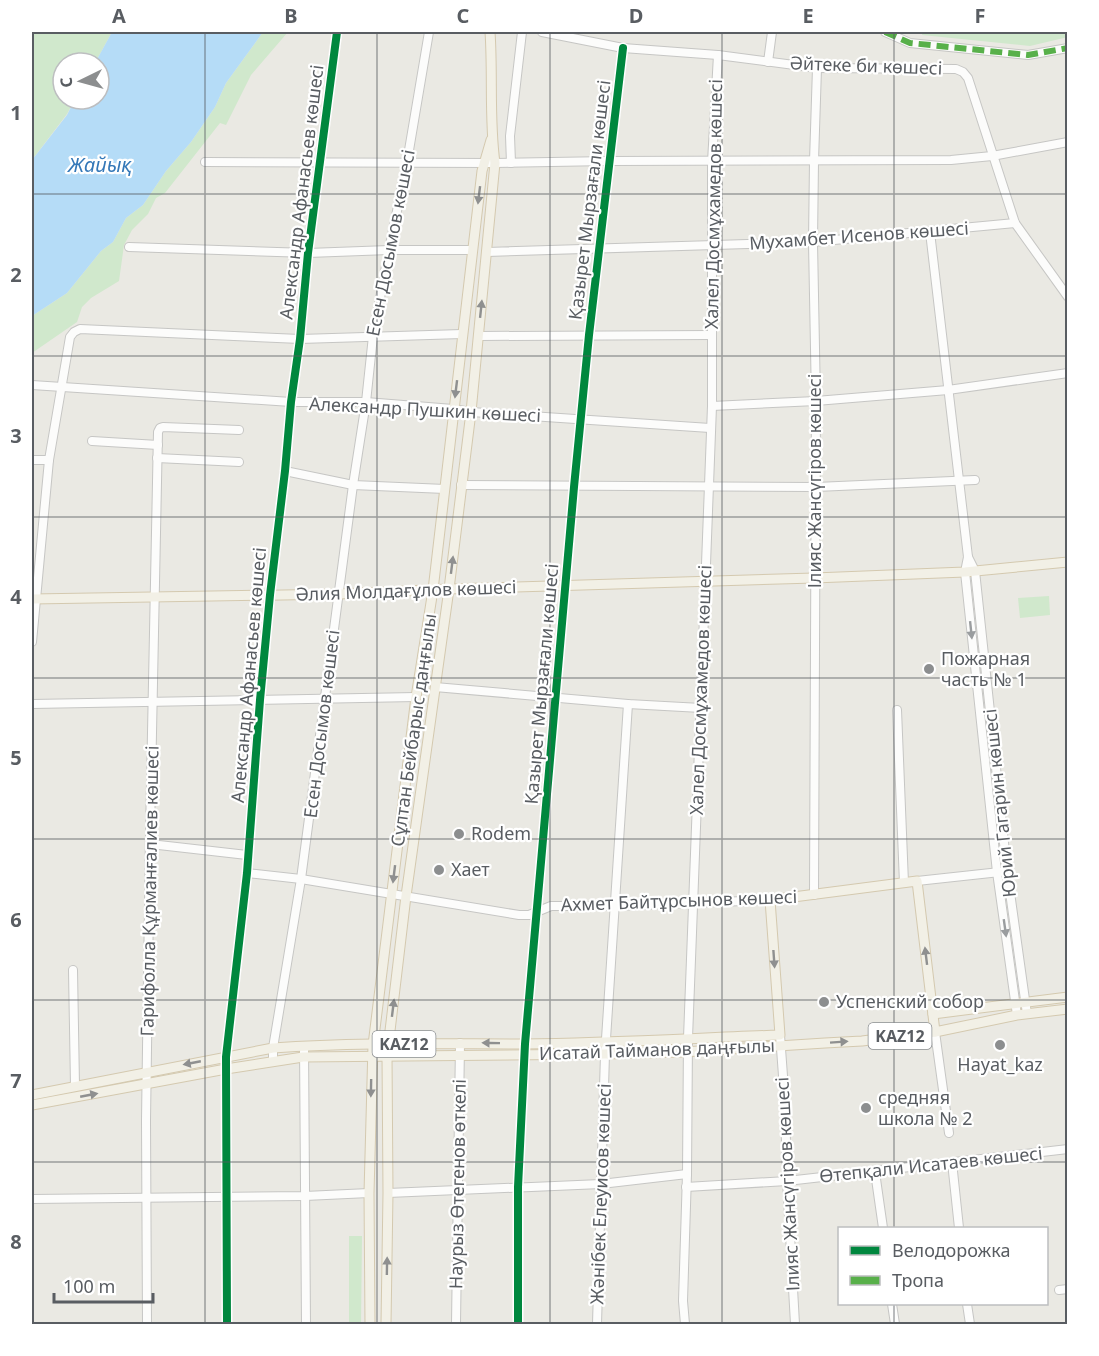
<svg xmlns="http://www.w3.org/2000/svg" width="1099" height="1356" font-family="'Noto Sans',sans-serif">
<rect width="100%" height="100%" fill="#eae9e3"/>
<g fill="#d0e8cc">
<polygon points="32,32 112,32 95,63 63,63 63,99 75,99 67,114 32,160"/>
<polygon points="263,32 288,32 251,75 226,125 220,123 165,193 156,198 148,214 132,230 124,245 119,281 91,298 82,307 77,322 32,353 32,316 67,293 101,251 113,242 126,218 143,205 166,171 191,142 215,107 226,83"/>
<polygon points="923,32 1067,32 1068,37 1030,46 922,35"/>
<polygon points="1049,596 1050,615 1020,618 1018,598"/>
<polygon points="349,1236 362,1236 361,1324 349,1324"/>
</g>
<polygon fill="#b5dcf7" points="112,32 263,32 226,83 215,107 191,142 166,171 143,205 126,218 113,242 101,251 67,293 32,316 32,160 67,115 75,99 99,99 99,63 95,63"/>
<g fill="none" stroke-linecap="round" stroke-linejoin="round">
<g stroke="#c6c6c4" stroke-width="10">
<g id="minor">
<polyline points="542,32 623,48 718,55 817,68 956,69 963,72 968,78 1015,223 1068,297"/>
<polyline points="885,32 910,43 1028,55 1068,48"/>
<polyline points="768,62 772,32"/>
<polyline points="205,162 495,163 609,161 951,160 992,156 1068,142"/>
<polyline points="511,163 510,136 522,32"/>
<polyline points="930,232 968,557 965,572 997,872 1017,1015"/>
<polyline points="129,247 308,253 389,250 472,250"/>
<polyline points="487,252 813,242 1015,223"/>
<polyline points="479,336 712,335"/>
<polyline points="32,385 291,402 366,402 453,409 471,412 710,428"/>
<polyline points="712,406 816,401 948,390 1068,373"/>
<polyline points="92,441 158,445"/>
<polyline points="157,458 239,462"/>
<polyline points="32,460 49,460"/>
<polyline points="285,471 353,485 445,489"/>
<polyline points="461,485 816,487 975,480"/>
<polyline points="968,557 975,571 1007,871 1027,1014"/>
<polyline points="32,642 49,460 70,337 74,332 80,329 300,339 462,334"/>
<polyline points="435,687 628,704 701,708"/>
<polyline points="32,704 416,697"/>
<polyline points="897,710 904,883"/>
<polyline points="150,844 247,855"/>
<polyline points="247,873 301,879 519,915 529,915 551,906 614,906 770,900"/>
<polyline points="917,881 1000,872"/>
<polyline points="814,895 816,401 813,242 814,161 817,68"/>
<polyline points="73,970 75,1086"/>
<polyline points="935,1032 949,1133"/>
<polyline points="780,1035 785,1103 787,1181 795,1324"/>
<polyline points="304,1046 306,1324"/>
<polyline points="273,1061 273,1048 301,879 353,485 366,402 373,336 389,250 407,162 429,32"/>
<polyline points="952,1162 959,1228"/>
<polyline points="875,1172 883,1228"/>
<polyline points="686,1187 787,1181 1068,1149"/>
<polyline points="388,1193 601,1184 687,1174"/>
<polyline points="32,1199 305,1196 369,1193"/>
<polyline points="1059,1290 1068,1289"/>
<polyline points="892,1304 895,1324"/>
<polyline points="967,1304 970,1324"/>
<polyline points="147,1324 146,1121 150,833 158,432 160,428 163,427 239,430"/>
<polyline points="227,1324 226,1057 247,873 260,700 270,595 285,471 291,402 300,339 308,253 337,32"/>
<polyline points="456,1324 460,1043"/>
<polyline points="518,1324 518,1187 525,1044 574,487 589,335 623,48"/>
<polyline points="597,1324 605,1054 628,704"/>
<polyline points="685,1324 683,1301 687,1174 688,1038 712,406 712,162 718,55"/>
</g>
</g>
<g stroke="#d4c9af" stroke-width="11">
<g id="major">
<polyline points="32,599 339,594 449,589 814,578 965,572 1068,562"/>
<polyline points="933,1014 1068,997"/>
<path d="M 32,1095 L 273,1048 C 356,1042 441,1044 524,1044 C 610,1043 695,1038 780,1035 L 770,900 L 917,881 L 935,1032"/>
<polyline points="32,1105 226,1069 303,1057 605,1054 683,1052 825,1043 862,1041 935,1032 1017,1015 1068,1009"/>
<polyline points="370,1324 369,1193 373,1045 416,697 433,590 482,171 491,140"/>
<path d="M 386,1324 L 388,1193 L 387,1056 L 406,896 L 449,589 L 471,412 L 495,163 C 489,120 493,75 490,32"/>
</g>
</g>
<use href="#minor" stroke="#fcfcfb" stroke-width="8"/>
<use href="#major" stroke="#f2f0e6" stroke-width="9"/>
<polyline stroke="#58b04a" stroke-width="6" stroke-dasharray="12 6" stroke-linecap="butt" points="885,32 910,43 1028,55 1068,48"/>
<g stroke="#fff" stroke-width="11">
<g id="cycleway">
<polyline points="227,1324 226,1057 247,873 260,700 270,595 285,471 291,402 300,339 308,253 337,32"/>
<polyline points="518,1324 518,1187 525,1044 574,487 589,335 623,48"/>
</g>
</g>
<use href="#cycleway" stroke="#00873e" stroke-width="8"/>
</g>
<defs><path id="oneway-solid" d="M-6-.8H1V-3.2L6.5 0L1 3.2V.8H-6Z" transform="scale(1.5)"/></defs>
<g fill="#8f9090">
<use href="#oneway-solid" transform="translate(479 195) rotate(97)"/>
<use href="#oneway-solid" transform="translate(481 309) rotate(-84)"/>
<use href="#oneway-solid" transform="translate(456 389) rotate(97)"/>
<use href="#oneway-solid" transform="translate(452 565) rotate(-83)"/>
<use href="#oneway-solid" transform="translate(394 874) rotate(97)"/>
<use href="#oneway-solid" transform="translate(926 956) rotate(-97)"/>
<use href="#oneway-solid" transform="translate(774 959) rotate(86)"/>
<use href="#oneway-solid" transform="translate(393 1008) rotate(-83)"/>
<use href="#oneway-solid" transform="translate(839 1042) rotate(-4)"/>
<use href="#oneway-solid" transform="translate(491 1043) rotate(-179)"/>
<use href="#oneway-solid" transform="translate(192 1063) rotate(169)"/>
<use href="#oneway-solid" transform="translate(371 1088) rotate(91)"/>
<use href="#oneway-solid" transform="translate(89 1095) rotate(-11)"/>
<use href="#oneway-solid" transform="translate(387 1266) rotate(-89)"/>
</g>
<g fill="#9a9d9f">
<use href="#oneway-solid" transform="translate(971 630) rotate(84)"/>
<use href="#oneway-solid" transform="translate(1005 928) rotate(82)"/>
</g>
<path fill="none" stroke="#595d62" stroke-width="1.5" stroke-opacity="0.55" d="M 205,32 L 205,1324M 377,32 L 377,1324M 550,32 L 550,1324M 722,32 L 722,1324M 894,32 L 894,1228M 32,194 L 1068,194M 32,356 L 1068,356M 32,517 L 1068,517M 32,678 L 1068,678M 32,839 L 1068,839M 32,1000 L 1068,1000M 32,1162 L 1068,1162M 894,1304 L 894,1324"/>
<g fill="#8c8e8f" stroke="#fff" stroke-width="2">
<circle cx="929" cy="669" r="6"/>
<circle cx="459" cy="834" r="6"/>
<circle cx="439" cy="870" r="6"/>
<circle cx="824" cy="1002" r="6"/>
<circle cx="1000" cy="1045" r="6"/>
<circle cx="866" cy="1108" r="6"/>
</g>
<g text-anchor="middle" stroke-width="4.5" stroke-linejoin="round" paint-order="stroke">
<g fill="#fff" stroke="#8b8e91" stroke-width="1.5">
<rect x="868.5" y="1023" width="63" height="26" rx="4.5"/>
<rect x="372.5" y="1031" width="63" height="26" rx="4.5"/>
</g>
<g font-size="16" font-weight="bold" fill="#595d62">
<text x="900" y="1042">KAZ12</text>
<text x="404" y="1050">KAZ12</text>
</g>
<g font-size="18" fill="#595d62" stroke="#fff">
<text transform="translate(866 66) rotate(2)" y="6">Әйтеке би көшесі</text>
<text transform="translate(302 192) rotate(-83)" y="6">Александр Афанасьев көшесі</text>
<text transform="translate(590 200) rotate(-83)" y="6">Қазырет Мырзағали көшесі</text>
<text transform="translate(714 204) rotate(-89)" y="6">Халел Досмұхамедов көшесі</text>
<text transform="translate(859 236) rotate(-4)" y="6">Мухамбет Исенов көшесі</text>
<text transform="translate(391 243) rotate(-79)" y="6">Есен Досымов көшесі</text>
<text transform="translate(425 410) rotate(3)" y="6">Александр Пушкин көшесі</text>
<text transform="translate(815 481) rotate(-90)" y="6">Ілияс Жансүгіров көшесі</text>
<text transform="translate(406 591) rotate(-2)" y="6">Әлия Молдағұлов көшесі</text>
<text transform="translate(249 675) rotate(-85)" y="6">Александр Афанасьев көшесі</text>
<text transform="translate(542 684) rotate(-85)" y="6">Қазырет Мырзағали көшесі</text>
<text transform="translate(701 690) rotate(-88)" y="6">Халел Досмұхамедов көшесі</text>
<text transform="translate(322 724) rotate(-83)" y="6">Есен Досымов көшесі</text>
<text transform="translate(414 730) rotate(-82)" y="6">Сұлтан Бейбарыс даңғылы</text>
<text transform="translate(1000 803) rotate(-96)" y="6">Юрий Гагарин көшесі</text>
<text transform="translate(150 891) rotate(-89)" y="6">Гарифолла Құрманғалиев көшесі</text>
<text transform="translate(679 901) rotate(-2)" y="6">Ахмет Байтұрсынов көшесі</text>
<text transform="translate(657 1050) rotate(-2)" y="6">Исатай Тайманов даңғылы</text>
<text transform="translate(931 1165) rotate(-6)" y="6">Өтепқали Исатаев көшесі</text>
<text transform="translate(458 1184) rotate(-89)" y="6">Наурыз Өтегенов өткелі</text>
<text transform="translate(788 1184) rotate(-93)" y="6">Ілияс Жансүгіров көшесі</text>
<text transform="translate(601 1194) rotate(-88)" y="6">Жәнібек Елеуисов көшесі</text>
</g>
<g font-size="18" fill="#595d62" stroke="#fff" text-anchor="start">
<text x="941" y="665">Пожарная<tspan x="941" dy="21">часть № 1</tspan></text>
<text x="471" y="840">Rodem</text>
<text x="451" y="876">Хает</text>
<text x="836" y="1008">Успенский собор</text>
<text x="1000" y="1071" text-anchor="middle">Hayat_kaz</text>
<text x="878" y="1104">cредняя<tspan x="878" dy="21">школа № 2</tspan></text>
</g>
<g font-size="20" font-style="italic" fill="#3478b8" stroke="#fff">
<text x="100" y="172">Жайық</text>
</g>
</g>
<rect width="1099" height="1356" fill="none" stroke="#ffffff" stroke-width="66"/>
<rect x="838" y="1227" width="210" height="78" fill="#ffffff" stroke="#bdbec0" stroke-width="1.5"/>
<rect x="850" y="1246" width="30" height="9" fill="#00873e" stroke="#bdbec0" stroke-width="1.5"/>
<text x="892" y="1257" font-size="18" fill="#595d62">Велодорожка</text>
<rect x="850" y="1276" width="30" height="9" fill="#58b04a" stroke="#bdbec0" stroke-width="1.5"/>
<text x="892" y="1287" font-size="18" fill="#595d62">Тропа</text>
<g transform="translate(81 81) rotate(265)"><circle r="28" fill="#ffffff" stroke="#bdbec0" stroke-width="1.5"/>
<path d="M0-4.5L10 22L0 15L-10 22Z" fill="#8c8e8f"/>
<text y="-9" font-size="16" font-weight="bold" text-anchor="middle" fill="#595d62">С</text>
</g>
<path d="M54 1293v9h99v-9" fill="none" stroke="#595d62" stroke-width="3"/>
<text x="63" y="1293" font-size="18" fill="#595d62" stroke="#ffffff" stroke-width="4.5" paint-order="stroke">100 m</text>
<rect x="33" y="33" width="1033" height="1290" fill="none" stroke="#595d62" stroke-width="2"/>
<g font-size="20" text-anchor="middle" font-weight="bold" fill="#595d62">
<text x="119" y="23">A</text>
<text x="291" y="23">B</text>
<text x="463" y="23">C</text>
<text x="636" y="23">D</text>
<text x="808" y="23">E</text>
<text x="980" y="23">F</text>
<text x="16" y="120">1</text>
<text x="16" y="282">2</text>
<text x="16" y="443">3</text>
<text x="16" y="604">4</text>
<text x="16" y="765">5</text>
<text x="16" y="927">6</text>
<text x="16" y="1088">7</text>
<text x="16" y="1249">8</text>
</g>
</svg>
